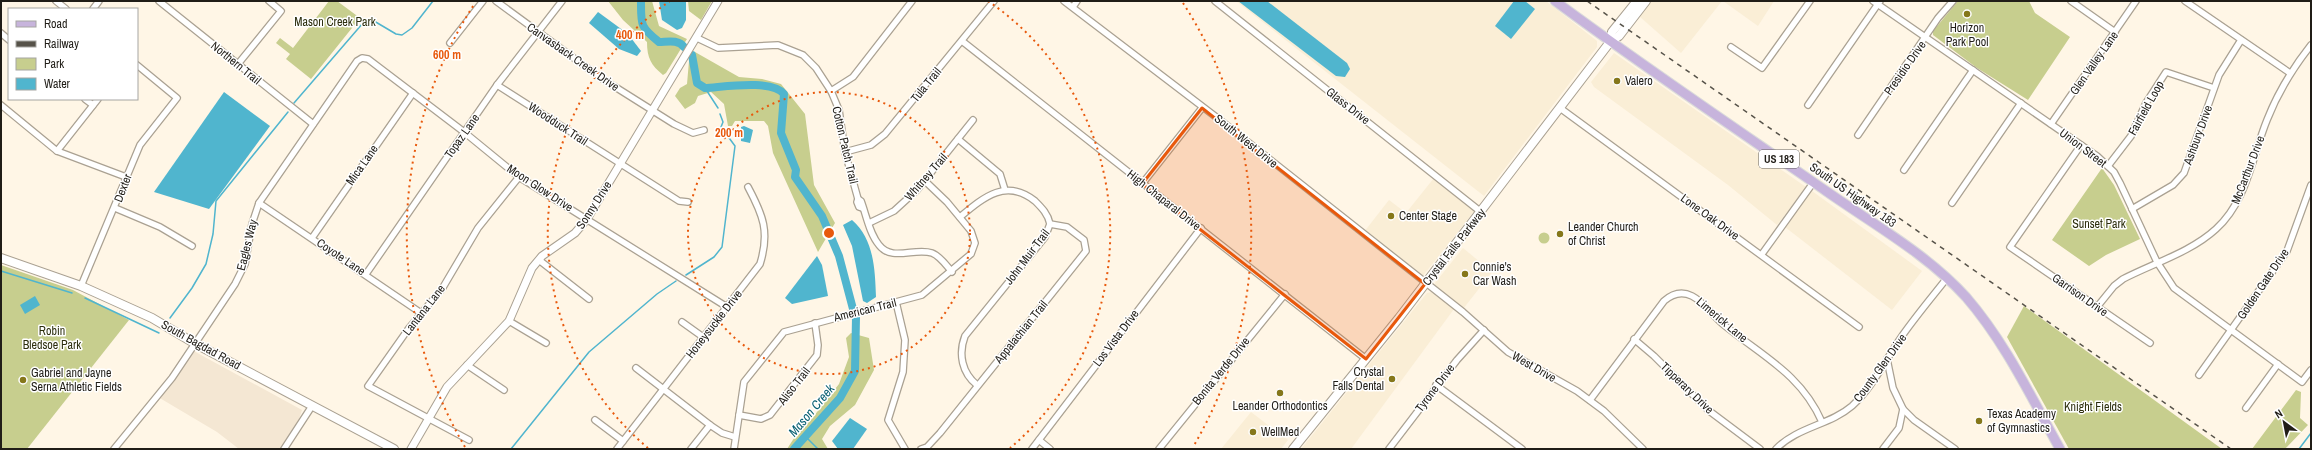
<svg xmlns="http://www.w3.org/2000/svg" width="2312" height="450" font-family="'Archivo Narrow',sans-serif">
<rect width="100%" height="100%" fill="#fff6e6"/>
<g fill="#faeed6">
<polygon points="1236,1 1546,1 1597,41 1597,47 1484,196"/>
<polygon points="1652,1 1722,1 1681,53 1639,16"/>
<polygon points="1723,1 1774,1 1758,26"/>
<polygon points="1614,53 1806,187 1777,225 1728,185 1594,87 1591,82"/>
<polygon points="1434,178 1475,210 1422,277 1364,232 1389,200 1406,213"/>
<polygon points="1812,191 1922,271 1892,310 1785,227"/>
<polygon points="1463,248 1492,272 1463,309 1435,287 1435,283"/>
<polygon points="1432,292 1454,309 1351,449 1301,449 1427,293"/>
<polygon points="1251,412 1288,440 1281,449 1221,449"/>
</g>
<polygon fill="#f4e7d3" points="190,349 302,410 298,422 279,449 239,449 217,432 158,397"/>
<g fill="#c7ce8e">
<polygon points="329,1 337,1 360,18 311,79 286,59 290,54 276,43 280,38 293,48"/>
<path d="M 608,1 L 652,1 L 659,26 L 687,39 L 666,73 L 663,75 C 651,65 647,58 647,42 L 623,20 Z"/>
<polygon points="688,1 712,1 701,20 689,11"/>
<polygon points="1958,1 2029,1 2035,13 2070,37 2028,100 1977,68 1933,35 1933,31"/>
<polygon points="695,52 739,77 762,79 781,84 805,114 814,185 835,223 818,252 773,153 768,126 764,121 735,121 732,126 728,126 724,104 711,92 698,96 695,103 685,109 675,96 680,88 687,84 689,61"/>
<polygon points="2102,168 2114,185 2140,239 2106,255 2089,266 2052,240"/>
<circle cx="1544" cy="238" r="5.5"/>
<polygon points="1,265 73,290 129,320 27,449 1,449"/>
<polygon points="2024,306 2222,449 2069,449 2007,337"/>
<polygon points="851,333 869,338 874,370 855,405 830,426 822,439 828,449 787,449 798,432 810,421 839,384 849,357 846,338"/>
<polygon points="2296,390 2301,392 2300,418 2308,425 2285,449 2252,449"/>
</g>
<g fill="#50b5ce">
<polygon points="659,1 686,1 686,20 682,28 677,30 662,20"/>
<polygon points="1238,1 1267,1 1347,63 1350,69 1345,77 1336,76"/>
<polygon points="1514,1 1525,1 1535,9 1511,39 1495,26"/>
<polygon points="598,12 628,34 641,51 637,56 619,49 589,23"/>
<polygon points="224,92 270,126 209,209 154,192"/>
<polygon points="744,126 753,130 750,143 741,141 741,127"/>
<path d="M 852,220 C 874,239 875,269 876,297 L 867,303 L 863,301 L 852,246 L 843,225 Z"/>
<polygon points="817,256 822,265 828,296 792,304 785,298"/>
<polygon points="35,296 40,305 25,314 20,305"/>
<polygon points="850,418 867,429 853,449 838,449 832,441"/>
</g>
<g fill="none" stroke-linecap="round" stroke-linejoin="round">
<g stroke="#50b5ce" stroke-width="1.5">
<polyline points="705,88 718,108"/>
<polyline points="294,103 363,23 374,21 396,34 402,35 412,28 433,1"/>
<polyline points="1,271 72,293"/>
<polyline points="686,275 714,257 722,247 735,146 721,127 723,122 720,114"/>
<polyline points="85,298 159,333"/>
<polyline points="170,318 192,288 206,264 213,234 216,201 288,112"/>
<polyline points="804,435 818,449"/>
<polyline points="511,449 589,352 657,294 676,281"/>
<polyline points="2299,449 2311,433"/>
</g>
<g stroke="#50b5ce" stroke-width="8">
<path d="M 641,1 C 641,25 640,27 659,42 C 667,42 678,39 684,47"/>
<path d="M 692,55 L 697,83 L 705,88 C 724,87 772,79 784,94 L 781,133 L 796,170 L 795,177 L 822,216 L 839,256 L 853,309"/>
<polyline points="794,449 840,398 855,371 856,317"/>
</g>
<g stroke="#aaa192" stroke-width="8">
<g id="minor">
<polyline points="56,1 66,9"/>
<polyline points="159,1 313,124"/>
<polyline points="496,1 601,78 674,124 693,133 704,130"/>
<polyline points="1064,1 1220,120 1463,312 1508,352 1577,391 1604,411 1643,449"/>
<polyline points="1215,1 1481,212"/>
<polyline points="1873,1 2097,156 2114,172 2120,183 2157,262 2174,288 2302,382 2311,370"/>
<polyline points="2071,1 2115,32"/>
<polyline points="2185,1 2290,73"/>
<polyline points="1073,7 1077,1"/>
<polyline points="93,9 99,1"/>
<polyline points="1,33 9,40"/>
<polyline points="697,38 718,48 778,45 803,55 816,68 831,91 839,110 845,152 858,199 857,202 859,207 862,208"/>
<polyline points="962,41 1366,359"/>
<polyline points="450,43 483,1"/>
<polyline points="1731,47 1762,68 1810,1"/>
<polyline points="238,64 281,11 269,1"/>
<polyline points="497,85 679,201 688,202"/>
<polyline points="831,91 853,77 912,1"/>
<polyline points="85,99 93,105"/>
<polyline points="1,105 57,151 126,177"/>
<polyline points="1808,105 1880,1"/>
<polyline points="1560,108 1859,327"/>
<polyline points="2051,124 2136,1"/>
<polyline points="1858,135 1938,18 1953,1"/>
<polyline points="958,139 1000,174 1005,190"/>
<polyline points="2081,145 2010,247 2150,343"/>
<polyline points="57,151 98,99"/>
<polyline points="845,152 871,145 885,134 994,1"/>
<polyline points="2108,166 2131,136 2146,103 2166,72 2214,88"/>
<polyline points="1904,170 1973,70"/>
<polyline points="1142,184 1202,108"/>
<path d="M 858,199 L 861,201 C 866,214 869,233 879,245 C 892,262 915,247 932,253 C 940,256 946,265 952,272"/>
<polyline points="259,203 421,313"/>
<polyline points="1952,203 2021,103"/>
<polyline points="115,208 160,227 192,246"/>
<polyline points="2132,209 2173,185 2184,173 2219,75 2241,40"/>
<path d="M 960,217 C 984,197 1006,178 1035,201 C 1042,208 1048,214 1050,224 L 1045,237 L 965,336 C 958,354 962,373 977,385"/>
<polyline points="869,223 894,211 917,190 973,120"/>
<polyline points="312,238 413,93"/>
<polyline points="1762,254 1813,183"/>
<polyline points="539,260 589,299"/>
<polyline points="366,274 497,85 562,1"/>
<polyline points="81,286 140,145 177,98 137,65"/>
<polyline points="896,302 905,340 903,372 888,420 905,449"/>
<path d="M 2097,307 L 2114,286 L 2123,279 C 2154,263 2191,252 2216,229 C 2247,201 2252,157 2267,120 C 2278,92 2292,69 2311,45"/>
<polyline points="509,321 546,343"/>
<polyline points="682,322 703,337"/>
<polyline points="1634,339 1654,356 1708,410 1760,449"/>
<polyline points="467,365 504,390"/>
<polyline points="636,368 710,425 722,433 735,437"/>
<polyline points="2199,375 2287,251 2311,185"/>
<polyline points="1436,385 1522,449"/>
<path d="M 1590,400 L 1664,301 C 1672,294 1682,291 1692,296 C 1704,302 1713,316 1724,325 C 1762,356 1801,374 1822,422"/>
<polyline points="2246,408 2278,364"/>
<polyline points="1903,409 1914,420 1955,449"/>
<polyline points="739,415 761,419 770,415 817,355 818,345 815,323"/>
<polyline points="595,420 623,441"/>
<polyline points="469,440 368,386 409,328 442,289 478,228 519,177"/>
<polyline points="1039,440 1050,449"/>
<polyline points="114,449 172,378 235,284 245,264 252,224 259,203 357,61 362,58 368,59 464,132 519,177 727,307"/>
<polyline points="284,449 312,406"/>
<path d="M 617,449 L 760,264 C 770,232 763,215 748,187"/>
<polyline points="691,449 710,425"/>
<polyline points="734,449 744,382 784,332 922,295 971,254 975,243 971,231 947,202 925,181"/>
<polyline points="921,449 927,447 940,433 1086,251 1084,240 1067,227 1050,224"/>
<polyline points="1032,449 1201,228"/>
<polyline points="1159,449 1285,294"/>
<polyline points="1389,449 1457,360 1484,330"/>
<path d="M 1776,449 C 1797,427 1830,425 1852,406 C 1873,387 1886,359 1902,336 C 1916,316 1932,297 1947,278"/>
<polyline points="1883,449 1899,428 1903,409 1893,388 1887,359"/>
</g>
</g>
<g stroke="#aaa192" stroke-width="9">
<polyline id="tertiary" points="411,449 447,387 509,321 532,268 542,256 575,233 587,219 718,1"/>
</g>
<g stroke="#aaa192" stroke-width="10">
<g id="secondary">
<polyline points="1610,42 1612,32 1637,1"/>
<polyline points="1,258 81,286 152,318 194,343 394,449"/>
<polyline points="1293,449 1399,318 1610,42 1619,36 1646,1"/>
</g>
</g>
<g stroke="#dbdbda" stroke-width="11">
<path id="primary" d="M 1555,1 C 1644,67 1735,128 1826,191 C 1873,224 1927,254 1966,297 C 2005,342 2031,397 2060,449"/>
</g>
<use href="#minor" stroke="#fff" stroke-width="5.5"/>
<use href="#tertiary" stroke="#fff" stroke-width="7"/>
<use href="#secondary" stroke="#fff" stroke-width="8"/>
<use href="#primary" stroke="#c7b4dc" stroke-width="9"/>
<polyline stroke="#565249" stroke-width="1.5" stroke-dasharray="5 5" stroke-linecap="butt" points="1587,1 2231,449"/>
</g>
<path fill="#e8590c" fill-opacity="0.2" stroke="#e8590c" stroke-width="3" stroke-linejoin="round" d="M 1202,108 L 1425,284 L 1366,359 L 1142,184 Z"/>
<g fill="none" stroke="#e8590c" stroke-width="2" stroke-dasharray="2 4">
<circle cx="829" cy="233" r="141"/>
<path d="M648 448A281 281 0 0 1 670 1M988 1A281 281 0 0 1 1010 448"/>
<path d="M465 447A422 422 0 0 1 475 3M1183 3A422 422 0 0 1 1193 447"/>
</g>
<g fill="#85771a" stroke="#fff" stroke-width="1.5">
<circle cx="1967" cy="14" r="4"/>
<circle cx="1617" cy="81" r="4"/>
<circle cx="1391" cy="216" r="4"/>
<circle cx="1560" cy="234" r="4"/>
<circle cx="1465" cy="274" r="4"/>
<circle cx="1392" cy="379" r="4"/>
<circle cx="23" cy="380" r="4"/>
<circle cx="1280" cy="393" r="4"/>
<circle cx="1979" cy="421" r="4"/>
<circle cx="1253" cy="432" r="4"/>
</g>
<g text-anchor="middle" stroke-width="3" stroke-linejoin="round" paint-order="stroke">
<rect fill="#fff" stroke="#63615d" stroke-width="1" x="1759" y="150" width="40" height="18" rx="3"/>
<g font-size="11" font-weight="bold" fill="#201d17">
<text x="1779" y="163">US 183</text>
</g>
<g font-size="12" fill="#2c2e0d" stroke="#fff">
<text x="335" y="26">Mason Creek Park</text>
<text x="2099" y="228">Sunset Park</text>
<text x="52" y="335">Robin<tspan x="52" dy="14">Bledsoe Park</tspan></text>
<text x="2093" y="411">Knight Fields</text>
</g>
<g font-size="12" fill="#201d17" stroke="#fff" text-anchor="start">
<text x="1967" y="32" text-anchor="middle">Horizon<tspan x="1967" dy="14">Park Pool</tspan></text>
<text x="1625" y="85">Valero</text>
<text x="1399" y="220">Center Stage</text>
<text x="1568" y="231">Leander Church<tspan x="1568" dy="14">of Christ</tspan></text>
<text x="1473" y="271">Connie's<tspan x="1473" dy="14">Car Wash</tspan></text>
<text x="1384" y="376" text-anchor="end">Crystal<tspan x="1384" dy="14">Falls Dental</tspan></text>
<text x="31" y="377">Gabriel and Jayne<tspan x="31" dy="14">Serna Athletic Fields</tspan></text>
<text x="1280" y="410" text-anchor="middle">Leander Orthodontics</text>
<text x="1987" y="418">Texas Academy<tspan x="1987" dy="14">of Gymnastics</tspan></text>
<text x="1261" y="436">WellMed</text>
</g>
<g font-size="12" fill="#201d17" stroke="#fff">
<text transform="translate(573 57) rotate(35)" y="4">Canvasback Creek Drive</text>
<text transform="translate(236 63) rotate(39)" y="4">Northern Trail</text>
<text transform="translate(2094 63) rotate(-55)" y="4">Glen Valley Lane</text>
<text transform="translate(1905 68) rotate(-55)" y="4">Presidio Drive</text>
<text transform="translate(926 85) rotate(-51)" y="4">Tula Trail</text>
<text transform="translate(1348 106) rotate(38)" y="4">Glass Drive</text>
<text transform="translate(2146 108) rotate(-61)" y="4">Fairfield Loop</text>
<text transform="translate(558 124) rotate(33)" y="4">Woodduck Trail</text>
<text transform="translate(2198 135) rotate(-70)" y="4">Ashbury Drive</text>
<text transform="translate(462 136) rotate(-55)" y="4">Topaz Lane</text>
<text transform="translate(1246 141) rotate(39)" y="4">South West Drive</text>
<text transform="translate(845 145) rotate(77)" y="4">Cotton Patch Trail</text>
<text transform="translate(2083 148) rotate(37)" y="4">Union Street</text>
<text transform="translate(362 165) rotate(-55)" y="4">Mica Lane</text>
<text transform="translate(2248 170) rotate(-69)" y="4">McCarthur Drive</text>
<text transform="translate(926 177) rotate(-49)" y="4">Whitney Trail</text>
<text transform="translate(123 188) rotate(-69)" y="4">Dexter</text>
<text transform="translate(540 188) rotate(33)" y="4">Moon Glow Drive</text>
<text transform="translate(1853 195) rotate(35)" y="4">South US Highway 183</text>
<text transform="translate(1164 200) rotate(38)" y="4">High Chaparal Drive</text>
<text transform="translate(594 205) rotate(-57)" y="4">Sonny Drive</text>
<text transform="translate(1710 217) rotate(36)" y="4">Lone Oak Drive</text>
<text transform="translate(247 245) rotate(-76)" y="4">Eagles Way</text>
<text transform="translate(1454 247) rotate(-52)" y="4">Crystal Falls Parkway</text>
<text transform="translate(341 257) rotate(34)" y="4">Coyote Lane</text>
<text transform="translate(1027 257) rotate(-53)" y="4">John Muir Trail</text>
<text transform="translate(2263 284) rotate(-56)" y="4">Golden Gate Drive</text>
<text transform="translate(2080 295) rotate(35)" y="4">Garrison Drive</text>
<text transform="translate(424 310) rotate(-52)" y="4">Lantana Lane</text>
<text transform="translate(865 310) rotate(-14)" y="4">American Trail</text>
<text transform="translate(1722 320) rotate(40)" y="4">Limerick Lane</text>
<text transform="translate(714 324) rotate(-52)" y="4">Honeysuckle Drive</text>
<text transform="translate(1021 332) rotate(-51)" y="4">Appalachian Trail</text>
<text transform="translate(1116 338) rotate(-53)" y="4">Los Vista Drive</text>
<text transform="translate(201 345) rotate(29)" y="4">South Bagdad Road</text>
<text transform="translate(1534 367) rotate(30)" y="4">West Drive</text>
<text transform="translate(1880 368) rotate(-54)" y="4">County Glen Drive</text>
<text transform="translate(1221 371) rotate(-51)" y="4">Bonita Verde Drive</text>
<text transform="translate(794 386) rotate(-52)" y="4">Aliso Trail</text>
<text transform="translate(1435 388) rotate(-53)" y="4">Tyrone Drive</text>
<text transform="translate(1687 388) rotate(44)" y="4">Tipperary Drive</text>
</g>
<g font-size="13" font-style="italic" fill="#085f71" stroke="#fff">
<text transform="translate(811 410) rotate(-50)" y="5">Mason Creek</text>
</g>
</g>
<circle cx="829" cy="233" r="6" fill="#e8590c" stroke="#fff" stroke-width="2"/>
<g font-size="12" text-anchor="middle" font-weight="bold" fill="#e8590c" stroke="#fff" stroke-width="3" stroke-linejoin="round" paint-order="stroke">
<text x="630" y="39">400 m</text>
<text x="447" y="59">600 m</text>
<text x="729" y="137">200 m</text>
</g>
<rect width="2312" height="450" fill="none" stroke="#201d17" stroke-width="4"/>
<rect x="8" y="8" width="130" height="92" fill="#ffffff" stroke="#a6a5a2"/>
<rect x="16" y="21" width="20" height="6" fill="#c7b4dc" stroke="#a6a5a2"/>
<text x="44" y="28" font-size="12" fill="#201d17">Road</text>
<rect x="16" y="41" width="20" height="6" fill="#565249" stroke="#a6a5a2"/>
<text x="44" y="48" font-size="12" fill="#201d17">Railway</text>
<rect x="16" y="58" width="20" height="12" fill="#c7ce8e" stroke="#a6a5a2"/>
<text x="44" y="68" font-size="12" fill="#201d17">Park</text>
<rect x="16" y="78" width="20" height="12" fill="#50b5ce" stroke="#a6a5a2"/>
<text x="44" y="88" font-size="12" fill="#201d17">Water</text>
<g transform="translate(2284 422) rotate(328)" stroke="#ffffff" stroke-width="3" paint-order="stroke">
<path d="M0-3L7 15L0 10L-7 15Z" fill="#201d17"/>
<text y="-6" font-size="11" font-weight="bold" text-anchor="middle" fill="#201d17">N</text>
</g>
</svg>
